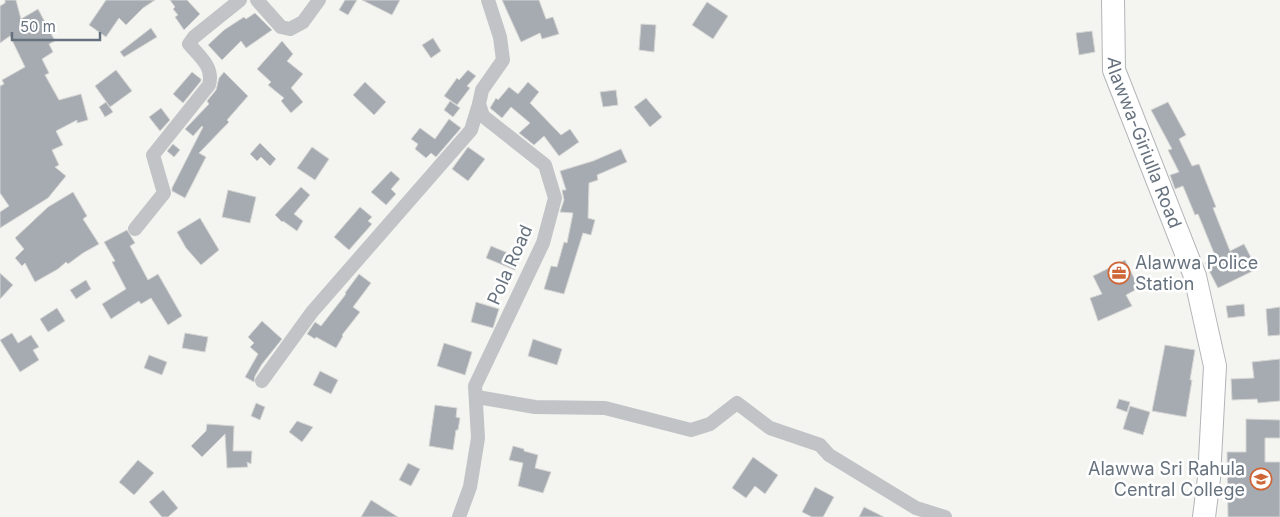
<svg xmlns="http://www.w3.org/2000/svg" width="1280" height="517" font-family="Inter,sans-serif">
<rect width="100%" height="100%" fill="#f4f5f1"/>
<g fill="#a5abb1" stroke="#d6d6d4">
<polygon points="5,0 16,0 21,19 38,9 55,41 49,44 53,52 42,59 49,73 45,75 59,100 81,94 88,120 77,123 77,120 56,131 63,145 52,150 59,165 55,167 66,176 48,198 0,228 0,212 9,206 0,193 0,86 4,84 2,80 25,67 10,36 0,43 0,6 5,3"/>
<polygon points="106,0 155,0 143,8 126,25 119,18 106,37 89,25"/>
<polygon points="170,0 187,0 200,14 184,30 175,17 178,15 173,9 175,7"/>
<polygon points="345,0 357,0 348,15 339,10"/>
<polygon points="362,0 400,0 392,15"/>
<polygon points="502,0 539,0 546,19 553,17 559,34 542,39 540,33 521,42"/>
<polygon points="707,2 728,16 713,39 692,25"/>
<polygon points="255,13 272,30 246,48 241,41 222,60 208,45 224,30 244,17 246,19"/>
<polygon points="641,24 656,25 654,52 639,50"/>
<polygon points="151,28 157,37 124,57 120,52"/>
<polygon points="1092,31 1095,52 1079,55 1076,33"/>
<polygon points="433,38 441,51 431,58 422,45"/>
<polygon points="282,41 293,54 287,61 303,74 291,88 303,102 291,113 281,101 284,98 268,85 271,82 257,69"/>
<polygon points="116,70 132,91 110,107 95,86"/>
<polygon points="468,70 476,76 467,86 470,88 457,105 444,96 457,78 459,80"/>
<polygon points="192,72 201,79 201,81 183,103 173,94"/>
<polygon points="224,72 248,96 227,120 229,122 199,153 206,157 185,198 172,191 172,188 203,127 202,126 193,136 185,129 209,104 207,101 216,90 219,78"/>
<polygon points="365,82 386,102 374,115 353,95"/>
<polygon points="528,82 539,92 530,103 561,135 570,129 579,142 559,156 544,136 534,145 519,133 530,123 511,107 502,118 490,108 496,98 498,100 509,87 518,94"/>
<polygon points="616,90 618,105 603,107 600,92"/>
<polygon points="646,98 662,117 650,127 634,107"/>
<polygon points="450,101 460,108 453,117 444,110"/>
<polygon points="106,102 113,112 105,117 99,107"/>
<polygon points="1168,102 1186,135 1179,139 1192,166 1199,164 1216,207 1213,208 1230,251 1244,244 1257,269 1218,288 1205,263 1216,258 1198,214 1195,215 1183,186 1175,189 1170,175 1179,172 1168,150 1172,149 1151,110"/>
<polygon points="161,108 170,120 160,131 149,117"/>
<polygon points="449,119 461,128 436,157 431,153 426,158 415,149 418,144 411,139 420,128 435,139"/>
<polygon points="260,143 276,159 270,166 261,157 257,161 250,154"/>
<polygon points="173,144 180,150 174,157 167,151"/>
<polygon points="312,147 329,159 315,180 297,168"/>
<polygon points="468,147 485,159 468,181 452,169"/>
<polygon points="621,149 627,162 597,175 598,180 589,183 588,218 595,220 591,235 583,233 564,294 544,289 551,266 557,267 564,242 567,243 573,213 560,212 564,200 562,190 566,190 560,171 593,161"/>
<polygon points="391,171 400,179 391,189 396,194 386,205 371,192"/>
<polygon points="301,187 310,195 294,214 303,221 297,231 283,221 282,222 275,215"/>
<polygon points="228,190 256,197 250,223 222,217"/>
<polygon points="73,192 87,216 83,219 99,244 83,253 68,264 66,262 58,269 35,282 25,263 22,266 15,258 24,249 15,238 48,207"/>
<polygon points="360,207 372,217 368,221 372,224 349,250 334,237"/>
<polygon points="200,218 219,250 201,265 186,248 177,232"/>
<polygon points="127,230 135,243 130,246 148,280 158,274 182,316 168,325 151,298 141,304 139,301 111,319 102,304 126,289 112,262 115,261 104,242"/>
<polygon points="491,246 520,258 515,270 486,258"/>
<polygon points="1125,260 1139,288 1126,295 1132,306 1098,321 1090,298 1102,294 1093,276"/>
<polygon points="0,273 13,285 0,299"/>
<polygon points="359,274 371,283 353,307 360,312 342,335 343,336 336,348 316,337 315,339 307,334 315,322 321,326 346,294 345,293"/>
<polygon points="86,280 91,289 76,299 70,290"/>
<polygon points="476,302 499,309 493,328 471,322"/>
<polygon points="1244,304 1245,316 1228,318 1226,306"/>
<polygon points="1280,307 1280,335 1268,336 1266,309"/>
<polygon points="57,308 65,321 48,332 40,319"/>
<polygon points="262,321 282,339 262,364 255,376 254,382 245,377 258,354 250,347 254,343 248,337"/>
<polygon points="12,333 18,343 31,335 39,347 33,350 39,360 20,372 0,340"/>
<polygon points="185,333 208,337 205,352 182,348"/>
<polygon points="533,339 562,349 557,365 528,356"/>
<polygon points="444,343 472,352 465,375 437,366"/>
<polygon points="1165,345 1195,350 1190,380 1192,380 1186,417 1152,411"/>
<polygon points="149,355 167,362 162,375 144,368"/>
<polygon points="1280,359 1280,401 1258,403 1257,399 1232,400 1231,379 1254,378 1252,362"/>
<polygon points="320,371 338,380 331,394 313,385"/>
<polygon points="1119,399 1130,402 1127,412 1116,408"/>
<polygon points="256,403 265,407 260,420 251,416"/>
<polygon points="435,405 457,408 456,417 460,418 458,430 456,430 453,450 429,446"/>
<polygon points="1130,406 1150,412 1143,435 1123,429"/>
<polygon points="1246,419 1280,420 1280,438 1265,438 1265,462 1280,462 1280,517 1228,517 1227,452 1246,452"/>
<polygon points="297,421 313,427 302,442 289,432"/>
<polygon points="207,424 234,426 233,451 252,451 251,464 247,462 248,467 227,468 225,434 202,457 191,446 206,431"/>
<polygon points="513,446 524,449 524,451 538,455 535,468 551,472 543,493 518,486 523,463 509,460"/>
<polygon points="753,457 778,475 765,494 755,486 746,498 732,488"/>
<polygon points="138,460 154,473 134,495 119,482"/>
<polygon points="408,463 420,469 411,486 399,480"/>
<polygon points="815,487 834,497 823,517 812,517 802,512"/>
<polygon points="163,490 178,508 168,517 162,517 149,502"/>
<polygon points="371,500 398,517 361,517"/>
<polygon points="864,507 884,517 859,517"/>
</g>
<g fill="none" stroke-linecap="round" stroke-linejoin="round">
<g stroke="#b2b5b9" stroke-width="24">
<g id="primary">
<path id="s1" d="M 1113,0 L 1114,70 L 1195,276 L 1215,366 L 1209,478 L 1204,517"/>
</g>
</g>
<g stroke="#c1c3c6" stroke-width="14">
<polyline points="257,0 281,27 290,29 303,22 319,0"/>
<path d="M 135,229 L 164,193 L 153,155 L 209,85 C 214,67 200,57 189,44 L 194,37 L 240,0"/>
<polyline points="262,381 312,312 471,130 479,104"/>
<polyline points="477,397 535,407 605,408 691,430 710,424 737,403 770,428 820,445 829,455 916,508 945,517"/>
<polyline points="459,517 470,487 478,438 475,386 543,243 555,198 545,165 483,116 479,104 482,90 503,60 500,37 488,0"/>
</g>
<use href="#primary" stroke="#fff" stroke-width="22"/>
</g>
<defs>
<g id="office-ring" transform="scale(1.125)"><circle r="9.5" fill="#fff" stroke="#ce6638" stroke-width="1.5"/><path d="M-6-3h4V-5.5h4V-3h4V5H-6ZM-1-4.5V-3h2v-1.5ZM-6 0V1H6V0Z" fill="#ce6638"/></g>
<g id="school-ring" transform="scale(1.125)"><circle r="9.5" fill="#fff" stroke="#ce6638" stroke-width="1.5"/><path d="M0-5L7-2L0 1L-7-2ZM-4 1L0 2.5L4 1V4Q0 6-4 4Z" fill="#ce6638"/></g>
</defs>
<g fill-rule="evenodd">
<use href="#office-ring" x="1119" y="273"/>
<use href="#school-ring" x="1261" y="479"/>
</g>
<g text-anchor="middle" stroke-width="5" stroke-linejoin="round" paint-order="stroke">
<g font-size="18" fill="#67727f" stroke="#fff">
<text dy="6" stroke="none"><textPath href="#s1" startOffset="148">Alawwa-Giriulla Road</textPath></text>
<text transform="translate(510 265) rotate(-66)" y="6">Pola Road</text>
</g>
<g font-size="18" fill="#67727f" stroke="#fff" text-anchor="start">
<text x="1135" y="269">Alawwa Police<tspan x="1135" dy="21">Station</tspan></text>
<text x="1245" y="475" text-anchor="end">Alawwa Sri Rahula<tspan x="1245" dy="21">Central College</tspan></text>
</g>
</g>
<path d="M12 32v8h88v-8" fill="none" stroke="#67727f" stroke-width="2.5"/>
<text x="20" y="32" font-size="15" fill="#67727f" stroke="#ffffff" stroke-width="4" paint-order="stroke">50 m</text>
</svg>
